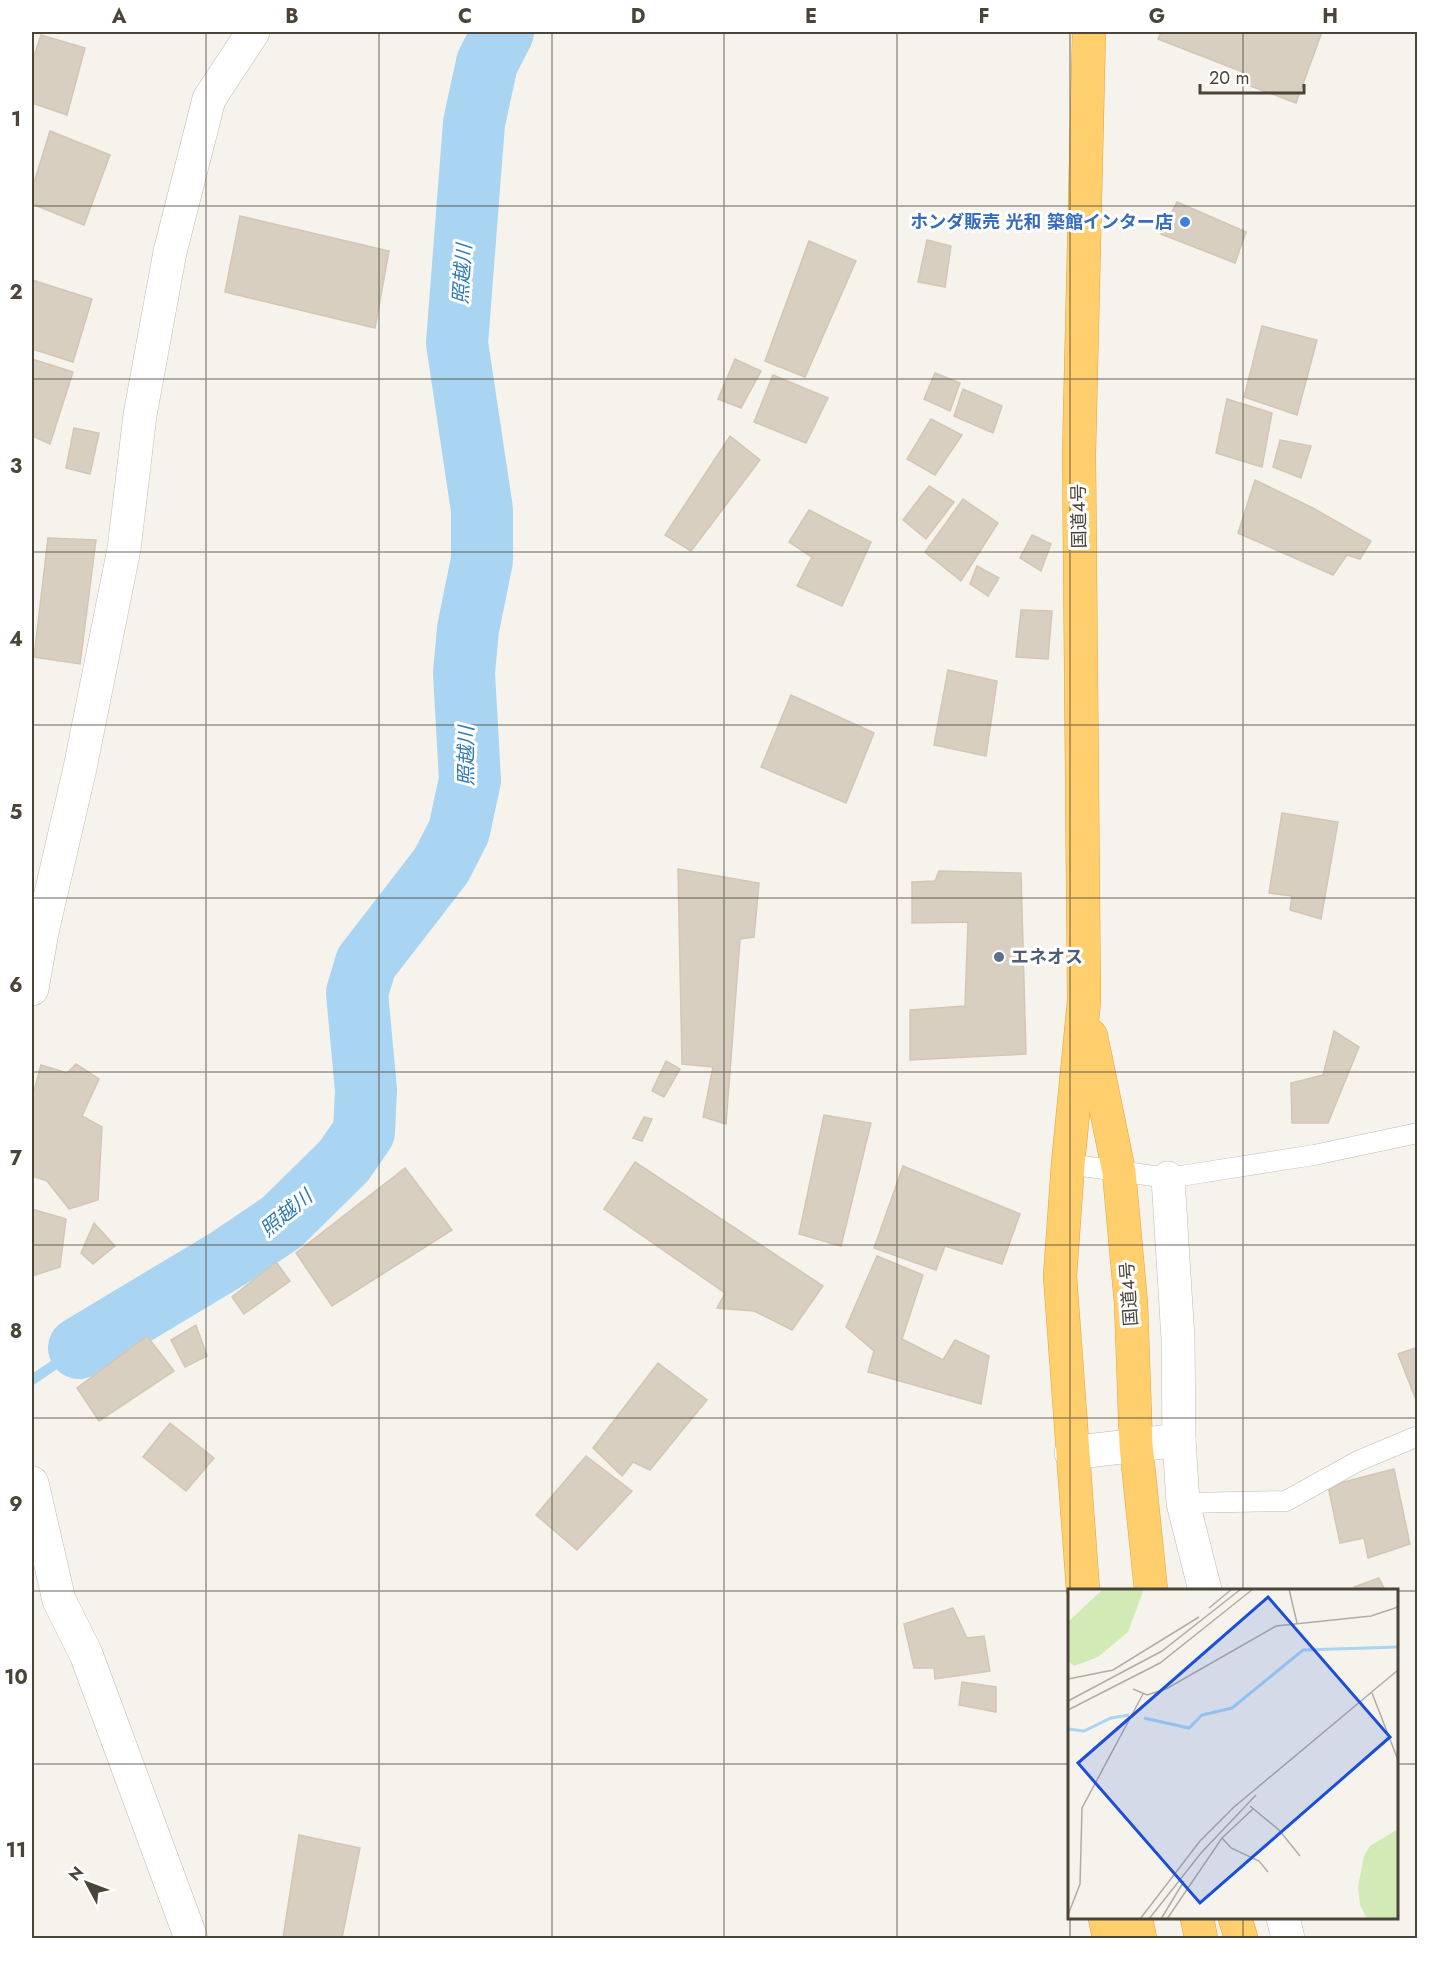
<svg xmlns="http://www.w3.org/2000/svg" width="1449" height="1970" font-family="Jost,'Noto Sans JP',sans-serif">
<rect width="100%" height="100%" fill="#f6f3ec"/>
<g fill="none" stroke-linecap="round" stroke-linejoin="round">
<polyline stroke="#a9d4f2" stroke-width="10" points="32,1380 79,1348"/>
<polyline stroke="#a9d4f2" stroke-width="62" points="79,1348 229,1258 282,1222 344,1161 364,1132 366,1090 357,993 366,963 441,866 459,831 470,780 464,673 468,629 482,560 482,510 457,343 474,123 487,63 503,32"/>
</g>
<g fill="#d8cfc1" stroke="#d3c7b4" stroke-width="1.5">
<polygon points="1161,32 1322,32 1296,103 1245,84 1248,74 1158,39"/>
<polygon points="41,35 85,48 67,115 32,103 32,62"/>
<polygon points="50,131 110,155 84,225 32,204 32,189"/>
<polygon points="1177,202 1246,232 1235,263 1161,234"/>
<polygon points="240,216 389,251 375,328 225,292"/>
<polygon points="927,240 951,246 945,287 918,282"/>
<polygon points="809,241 856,261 805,377 765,361"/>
<polygon points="32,280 92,299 73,362 32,349"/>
<polygon points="1262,326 1317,340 1297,415 1244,397"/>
<polygon points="32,359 73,372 50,444 32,436"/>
<polygon points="735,359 761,371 741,408 718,399"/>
<polygon points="935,373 960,383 950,411 924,399"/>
<polygon points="773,375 828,398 806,443 754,422"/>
<polygon points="963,389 1002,406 993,433 954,416"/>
<polygon points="1227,399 1272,413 1262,467 1216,453"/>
<polygon points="931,419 962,435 935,475 907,459"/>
<polygon points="74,428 99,433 90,474 66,468"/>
<polygon points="730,436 760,460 691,551 665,535"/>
<polygon points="1280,440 1311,446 1301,478 1273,467"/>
<polygon points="1255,480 1311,507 1371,541 1360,559 1347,555 1333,575 1238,533"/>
<polygon points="929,486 954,502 926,539 903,520"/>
<polygon points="963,499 998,523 961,581 925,552"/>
<polygon points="809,510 871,542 842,606 797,586 812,557 789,542"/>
<polygon points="1032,535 1051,544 1041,571 1020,558"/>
<polygon points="48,538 96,540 80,664 34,657"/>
<polygon points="977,566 999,578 988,596 970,584"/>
<polygon points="1021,610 1052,611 1048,659 1016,657"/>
<polygon points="948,670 997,681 986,756 934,745"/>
<polygon points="791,695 874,733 846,803 761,767"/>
<polygon points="1282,813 1338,822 1321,919 1290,910 1292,896 1269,893"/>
<polygon points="678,869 759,883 754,937 740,939 726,1124 703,1117 713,1067 682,1064"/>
<polygon points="939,871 1021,873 1026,1054 910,1060 910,1010 965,1006 968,922 912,923 912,882 935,881"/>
<polygon points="1334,1031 1359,1047 1328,1123 1292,1123 1291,1083 1323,1075"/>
<polygon points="666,1061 680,1069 664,1097 652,1091"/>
<polygon points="76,1064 99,1079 82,1116 102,1127 98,1200 69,1209 47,1181 32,1176 32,1098 41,1065 67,1073"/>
<polygon points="824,1115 871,1123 841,1246 799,1234"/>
<polygon points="644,1117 652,1119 642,1141 633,1138"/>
<polygon points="635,1162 823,1286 792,1330 754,1311 717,1308 725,1293 604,1209"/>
<polygon points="903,1166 1020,1214 1002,1264 945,1246 936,1270 874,1248"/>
<polygon points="405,1168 452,1230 332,1306 296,1253"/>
<polygon points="32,1209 66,1219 60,1267 32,1276"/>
<polygon points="94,1223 115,1246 93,1264 81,1253"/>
<polygon points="877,1256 923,1275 902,1339 943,1360 955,1340 989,1356 981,1404 868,1372 874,1351 846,1327"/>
<polygon points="276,1262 290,1281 244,1314 232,1297"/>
<polygon points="196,1325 207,1356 185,1367 171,1340"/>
<polygon points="147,1336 174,1371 99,1421 77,1388"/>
<polygon points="1418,1347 1418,1405 1398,1354"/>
<polygon points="658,1363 707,1400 650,1470 633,1462 622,1476 593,1448"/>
<polygon points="170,1423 214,1458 186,1491 143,1457"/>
<polygon points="586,1456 632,1491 577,1550 536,1515"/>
<polygon points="1394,1469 1410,1544 1368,1558 1364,1538 1340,1543 1328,1486"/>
<polygon points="1379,1578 1385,1590 1356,1590 1354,1587"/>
<polygon points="953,1608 967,1638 984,1636 990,1671 935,1679 934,1668 914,1668 904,1624"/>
<polygon points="962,1682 996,1687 996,1712 959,1705"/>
<polygon points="299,1835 360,1848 342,1938 283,1938"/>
</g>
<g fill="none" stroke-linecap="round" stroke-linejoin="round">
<g stroke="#c2bbae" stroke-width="21">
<g id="lane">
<polyline points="1068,1164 1168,1178 1314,1155 1418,1133"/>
<polyline points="1183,1503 1286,1501 1358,1461 1418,1436"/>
</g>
</g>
<g stroke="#c2bbae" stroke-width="34">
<g id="street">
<polyline points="32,989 42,932 80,768 124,549 140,415 170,252 209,99 253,32"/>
<polyline points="1168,1178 1178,1339 1179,1440 1183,1503 1205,1590"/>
<polyline points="1071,1453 1179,1440"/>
<polyline points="32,1483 59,1600 86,1654 191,1938"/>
<polyline points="1283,1918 1288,1938"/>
</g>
</g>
<g stroke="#e0a43c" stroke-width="34">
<g id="highway">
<polyline points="1091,1036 1119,1172 1131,1303 1136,1445 1151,1590"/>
<polyline points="1083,1590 1060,1276 1068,1164 1084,1001 1079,454 1089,32"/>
<polyline points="1105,1918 1109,1938"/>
<polyline points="1136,1918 1140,1938"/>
<polyline points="1197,1918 1201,1938"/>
<polyline points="1235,1918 1241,1938"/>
</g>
</g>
<use href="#lane" stroke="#fff" stroke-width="20"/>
<use href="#street" stroke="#fff" stroke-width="33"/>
<use href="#highway" stroke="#ffcf6e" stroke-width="33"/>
</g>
<path fill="none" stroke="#4b4439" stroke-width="1.5" stroke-opacity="0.55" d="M 206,32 L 206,1938M 379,32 L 379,1938M 552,32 L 552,1938M 724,32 L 724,1938M 897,32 L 897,1938M 1070,32 L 1070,1590M 1243,32 L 1243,1590M 32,206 L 1418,206M 32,379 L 1418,379M 32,552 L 1418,552M 32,725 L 1418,725M 32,898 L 1418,898M 32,1072 L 1418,1072M 32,1245 L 1418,1245M 32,1418 L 1418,1418M 32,1591 L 1070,1591M 1396,1591 L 1418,1591M 32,1764 L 1070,1764M 1396,1764 L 1418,1764M 1070,1918 L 1070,1938M 1243,1918 L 1243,1938"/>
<circle fill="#3f7fe0" stroke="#fff" stroke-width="2" cx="1185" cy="222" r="6"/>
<circle fill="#5c6f8a" stroke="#fff" stroke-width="2" cx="999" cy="957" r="6"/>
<g text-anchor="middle" stroke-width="6" stroke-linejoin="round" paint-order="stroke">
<g font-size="18" font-weight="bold" fill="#366cbe" stroke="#fff" text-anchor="end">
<text x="1173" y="228">ホンダ販売 光和 築館インター店</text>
</g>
<g font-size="18" fill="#4b4439" stroke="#fff">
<text transform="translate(1079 516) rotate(-91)" y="6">国道4号</text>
<text transform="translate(1129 1294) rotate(-94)" y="6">国道4号</text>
</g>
<g font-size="18" font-weight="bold" fill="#4e5e75" stroke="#fff" text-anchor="start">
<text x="1011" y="963">エネオス</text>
</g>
<g font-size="20" font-style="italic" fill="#2e7ab2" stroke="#fff">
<text transform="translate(462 274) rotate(-86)" y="7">照越川</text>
<text transform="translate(466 756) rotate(-90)" y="7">照越川</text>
<text transform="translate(286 1213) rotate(-40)" y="7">照越川</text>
</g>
</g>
<g transform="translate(1068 1589)">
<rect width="330" height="330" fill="#f6f3ec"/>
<path d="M 35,0 L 76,0 L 60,43 L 30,68 L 6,77 L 0,72 L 0,33 ZM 330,240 L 330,330 L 299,330 L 292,316 L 290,298 L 296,267 L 302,257 Z" fill="#d2eab5"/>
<path fill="none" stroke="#a9d4f2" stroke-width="3" d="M 76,129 L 121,139 L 134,126 L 164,119 L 235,61 L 330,58M 0,140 L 16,142 L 43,129 L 61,126"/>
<path fill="none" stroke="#b2ada4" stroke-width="1.5" d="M 221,0 L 229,34M 141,19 L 164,0M 0,90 L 45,81 L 131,28M 65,100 L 79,106 L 98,100 L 208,37 L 303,27 L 330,18M 304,104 L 330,171M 0,112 L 94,62 L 173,0M 0,121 L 92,74 L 185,0M 182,217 L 211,241 L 232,267M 154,249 L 163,259 L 191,272 L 200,283M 0,326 L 12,295 L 14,219 L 75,105M 72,330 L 132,252 L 166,218 L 330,81M 81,330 L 133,264 L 188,206M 93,330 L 116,292M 99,330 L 154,249 L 185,220"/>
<path fill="#1d4ed8" fill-opacity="0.15" stroke="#1d4ed8" stroke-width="3" d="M 200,8 L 322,148 L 132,314 L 10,174 Z"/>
<rect width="330" height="330" fill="none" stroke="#4b4439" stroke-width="3"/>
</g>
<rect width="1449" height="1970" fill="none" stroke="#ffffff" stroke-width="66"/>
<g transform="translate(87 1883) rotate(311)" stroke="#ffffff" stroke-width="4.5" paint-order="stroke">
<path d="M0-4.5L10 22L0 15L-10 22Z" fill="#4b4439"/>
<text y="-9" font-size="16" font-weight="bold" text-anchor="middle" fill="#4b4439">N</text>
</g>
<path d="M1200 84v9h104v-9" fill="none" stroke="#4b4439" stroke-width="3"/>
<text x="1209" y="84" font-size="18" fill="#4b4439" stroke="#ffffff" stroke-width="4.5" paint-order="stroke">20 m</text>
<rect x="33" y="33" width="1383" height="1904" fill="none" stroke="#4b4439" stroke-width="2"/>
<g font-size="20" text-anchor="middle" font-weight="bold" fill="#4b4439">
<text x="119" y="23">A</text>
<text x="292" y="23">B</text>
<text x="465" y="23">C</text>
<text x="638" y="23">D</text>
<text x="811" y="23">E</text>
<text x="984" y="23">F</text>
<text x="1157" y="23">G</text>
<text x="1330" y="23">H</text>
<text x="16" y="126">1</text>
<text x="16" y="299">2</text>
<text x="16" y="473">3</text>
<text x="16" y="646">4</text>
<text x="16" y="819">5</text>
<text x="16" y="992">6</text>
<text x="16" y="1165">7</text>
<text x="16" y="1338">8</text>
<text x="16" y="1511">9</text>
<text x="16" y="1684">10</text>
<text x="16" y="1857">11</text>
</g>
</svg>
